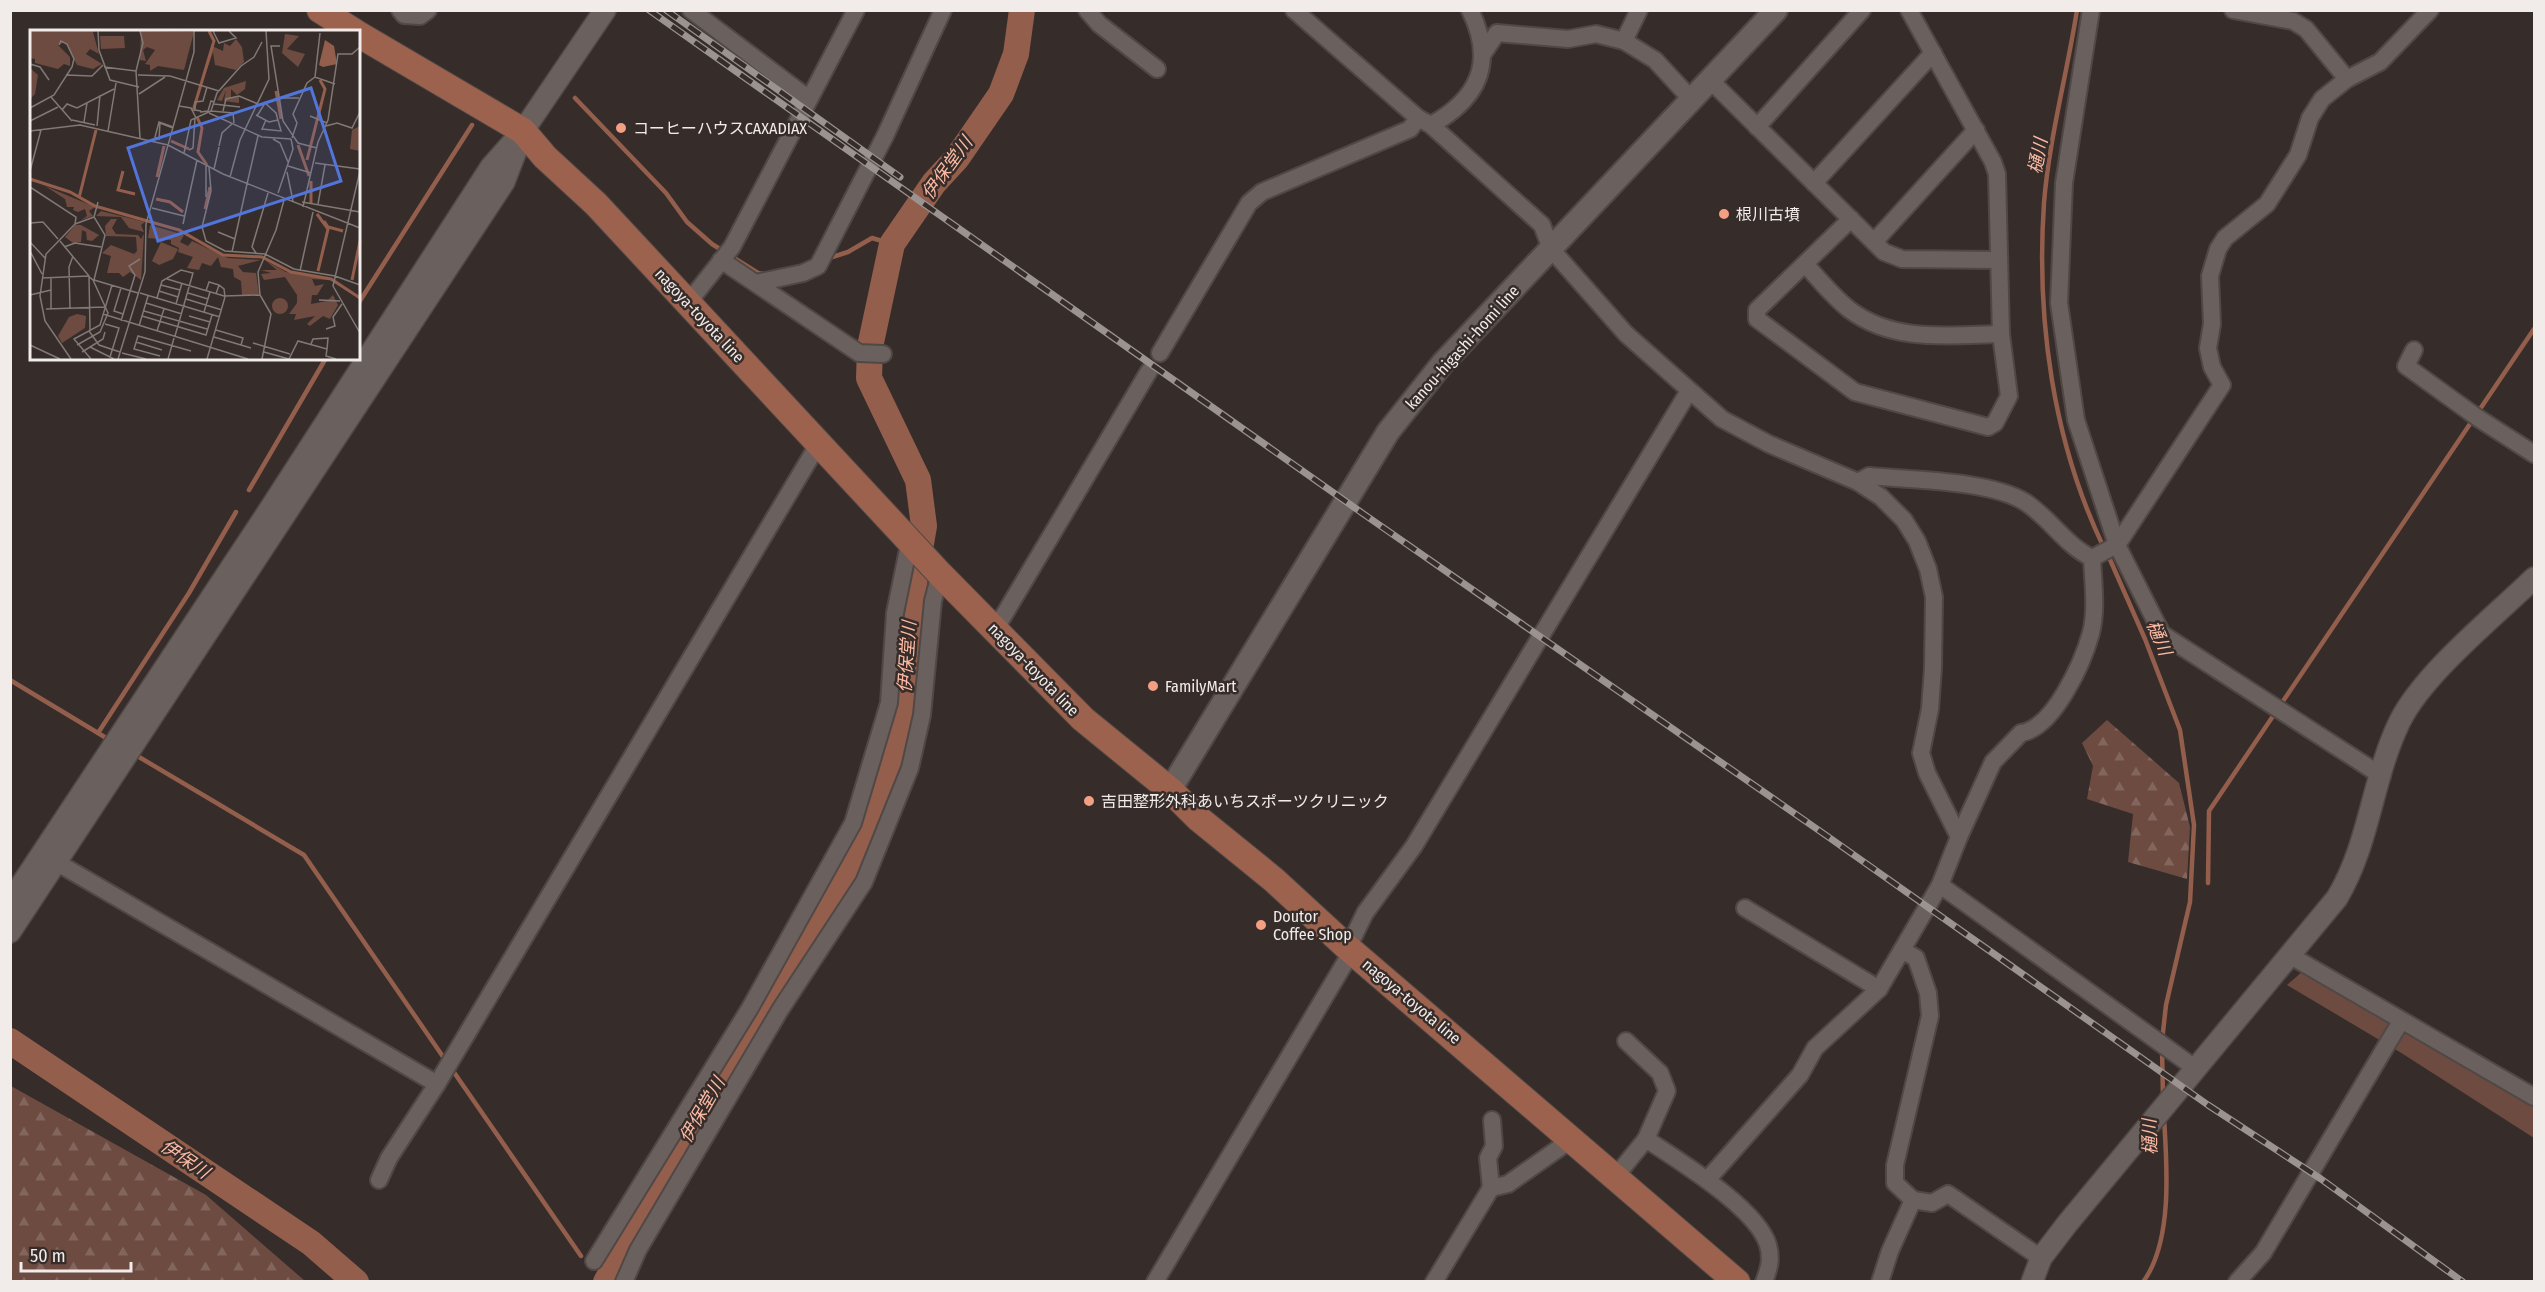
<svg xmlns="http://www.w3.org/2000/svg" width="2545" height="1292" font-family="'Fira Sans Condensed','Noto Sans JP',sans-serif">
<defs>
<pattern id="forest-firs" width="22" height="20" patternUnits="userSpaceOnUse" patternTransform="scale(1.5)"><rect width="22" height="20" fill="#6d4b40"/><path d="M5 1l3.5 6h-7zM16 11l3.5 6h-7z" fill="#82655c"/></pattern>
</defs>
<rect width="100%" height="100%" fill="#362d2a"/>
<polygon fill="#6d4b40" points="2303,971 2534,1100 2534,1138 2403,1054 2287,985"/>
<g fill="url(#forest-firs)">
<polygon points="2107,720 2179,783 2190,827 2187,879 2128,862 2133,814 2087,799 2093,766 2082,743"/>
<polygon points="11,1086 206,1195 305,1281 11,1281"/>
</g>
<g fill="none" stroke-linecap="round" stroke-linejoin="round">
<g stroke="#945e4c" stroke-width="4.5">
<path d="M 2077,10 C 2067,74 2049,139 2044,203 C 2036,320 2053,442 2104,548"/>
<polyline points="575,98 666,193 687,222 712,244 758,273 764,274"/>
<polyline points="826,259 848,252 872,238 892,244"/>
<polyline points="358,304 472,125"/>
<polyline points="249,490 326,358"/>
<polyline points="2108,555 2145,639 2180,730 2194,825 2190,902 2166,1005 2162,1041"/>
<polyline points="10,680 98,733 189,593 236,512"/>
<polyline points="98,733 111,741"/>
<polyline points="134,754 304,855 446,1061"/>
<polyline points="2208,883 2209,811 2534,329"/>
<polyline points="2162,1049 2163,1098"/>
<polyline points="451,1068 581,1256"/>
<path d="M 2143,1282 C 2173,1242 2167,1165 2164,1118"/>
</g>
<g stroke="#945e4c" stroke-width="26">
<polyline points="10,1041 311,1243 356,1282"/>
<polyline points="606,1282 711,1093 851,862 875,815 898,748 910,663 912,634 910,607 924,526 918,480 869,378 870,347 892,244 934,183 957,158 1001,94 1016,54 1022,10"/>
</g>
<g stroke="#504846" stroke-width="20">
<g id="minor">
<polyline points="400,10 404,15 420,16 428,10"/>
<polyline points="691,10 809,99"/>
<polyline points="1087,10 1099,24 1157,69"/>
<polyline points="1294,10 1418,118 1431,125 1542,225 1551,249 1626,334 1722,419 1769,444 1858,482 1881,497 1904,520 1917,541 1928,569 1934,597 1933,668 1930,709 1921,753 1927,773 1959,837"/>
<polyline points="2091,10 2064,183 2059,303 2076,420 2117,545 2162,634 2382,776"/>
<polyline points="2233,10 2293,21 2306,29 2347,79"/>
<polyline points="1624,41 1639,10"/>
<polyline points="1482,55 1497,33 1568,39 1596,34 1624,41 1655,60 1692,100"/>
<polyline points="1711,81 1884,252 1902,259 1999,260"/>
<path d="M 1431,125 C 1478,99 1496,63 1470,10"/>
<polyline points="1757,127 1862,10"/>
<polyline points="1814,183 1933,53"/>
<polyline points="1851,219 1757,310 1757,319 1855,392 1988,427 1995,423 2009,396 2001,334 1997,174 1993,162 1909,10"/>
<polyline points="1874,242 1976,130"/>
<polyline points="721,260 859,353 883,354"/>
<path d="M 1805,264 C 1819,279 1833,297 1850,310 C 1894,343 1949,335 2001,334"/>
<polyline points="756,283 803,273 818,266 885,136 943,10"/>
<polyline points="688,303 732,247 856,10"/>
<polyline points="2414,350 2406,366 2478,418 2534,454"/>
<polyline points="1160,353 1249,203 1262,192 1410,129 1418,118"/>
<path d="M 1858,482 L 1869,476 C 1911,480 1990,480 2025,502 C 2050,518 2065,545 2092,558"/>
<polyline points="2092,558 2117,545 2222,385 2212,367 2208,348 2212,324 2210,276 2218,249 2225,238 2267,204 2298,155 2310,118 2322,99 2347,79 2380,62 2430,10"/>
<polyline points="995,630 1149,371"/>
<polyline points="56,862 437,1084"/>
<polyline points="1940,885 2195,1068"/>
<polyline points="1745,908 1879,989"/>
<polyline points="1348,948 1365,913 1414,846 1689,391"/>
<polyline points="2291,956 2534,1097"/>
<polyline points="1626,1041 1660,1073 1667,1091 1646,1139"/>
<path d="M 1616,1176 L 1646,1139 C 1679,1161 1757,1208 1768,1245 C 1772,1259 1769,1269 1764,1282"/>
<polyline points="379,1180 389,1158 437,1084 819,443"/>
<path d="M 1707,1180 L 1800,1075 L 1815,1048 L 1879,989 L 1940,885 L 1959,837 L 1993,762 L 2021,733 C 2054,728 2083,662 2091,633 C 2097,610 2093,581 2092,558"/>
<polyline points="1491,1188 1488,1158 1494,1146 1492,1120"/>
<polyline points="1913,1200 1932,1203 1948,1194 2041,1258"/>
<polyline points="594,1261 750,1008 853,823 889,703 895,613 910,540"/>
<polyline points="624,1282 638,1250 780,1010 864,882 910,768 922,715 933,601 940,574"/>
<polyline points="1155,1282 1352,951"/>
<polyline points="1434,1282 1491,1188 1508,1184 1572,1139"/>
<polyline points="1880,1282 1890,1251 1913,1200 1895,1183 1895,1165 1930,1016 1928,993 1916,958 1902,950"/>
<polyline points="2237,1282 2263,1253 2401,1021"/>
</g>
</g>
<g stroke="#504846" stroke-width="24">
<g id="tertiary">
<polyline points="10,902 266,515 491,167 523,131 605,10"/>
<polyline points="10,932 504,182 519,143"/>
<path d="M 2032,1282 L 2041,1258 L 2067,1224 L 2337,898 C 2370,843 2372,778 2400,721 C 2424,673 2494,617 2534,578"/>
</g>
</g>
<g stroke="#504846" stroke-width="26">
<polyline id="secondary" points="1170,790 1388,432 1442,364 1776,10"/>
</g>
<g stroke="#504846" stroke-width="28">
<g id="primary">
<polyline points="320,10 355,32"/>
<polyline points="358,34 523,131 545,157 596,204 940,574 1083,719 1170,790 1199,819 1274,880 1348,948 1737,1282"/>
</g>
</g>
<use href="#minor" stroke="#6a605d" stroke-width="16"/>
<use href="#tertiary" stroke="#6a605d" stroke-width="21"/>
<use href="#secondary" stroke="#6a605d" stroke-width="22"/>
<use href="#primary" stroke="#9c624e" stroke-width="26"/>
<g stroke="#9a9390" stroke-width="7">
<g id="rail">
<polyline points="649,10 1365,515 1827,836 2208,1105 2321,1179 2463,1282"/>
<polyline points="666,10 900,177"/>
</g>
</g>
<use href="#rail" stroke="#362d2a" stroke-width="4.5" stroke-dasharray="14" stroke-linecap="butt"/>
</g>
<g fill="#f39f83" stroke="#362d2a" stroke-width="2">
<circle cx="621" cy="128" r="6"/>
<circle cx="1724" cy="214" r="6"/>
<circle cx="1153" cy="686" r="6"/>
<circle cx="1089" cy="801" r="6"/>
<circle cx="1261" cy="925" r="6"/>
</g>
<g text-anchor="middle" stroke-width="5" stroke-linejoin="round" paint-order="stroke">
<g font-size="16" fill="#f1ebe9" stroke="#362d2a" text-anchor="start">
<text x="633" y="134">コーヒーハウスCAXADIAX</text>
<text x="1736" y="220">根川古墳</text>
<text x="1165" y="692">FamilyMart</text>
<text x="1101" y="807">吉田整形外科あいちスポーツクリニック</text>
<text x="1273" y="922">Doutor<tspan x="1273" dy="18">Coffee Shop</tspan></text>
</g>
<g font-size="16" fill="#f1ebe9" stroke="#362d2a">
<text transform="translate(700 315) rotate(47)" y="6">nagoya-toyota line</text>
<text transform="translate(1462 347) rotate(-48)" y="6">kanou-higashi-homi line</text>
<text transform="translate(1034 669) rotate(46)" y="6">nagoya-toyota line</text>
<text transform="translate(1412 1001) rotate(40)" y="6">nagoya-toyota line</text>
</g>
<g font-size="18" font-style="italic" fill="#fdbaa3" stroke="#362d2a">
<text transform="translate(2038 156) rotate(-80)" y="6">樋川</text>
<text transform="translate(947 168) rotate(-54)" y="6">伊保堂川</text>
<text transform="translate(2159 638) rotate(67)" y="6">樋川</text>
<text transform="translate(907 657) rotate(-86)" y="6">伊保堂川</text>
<text transform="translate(702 1110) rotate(-60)" y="6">伊保堂川</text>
<text transform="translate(2150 1137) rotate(-92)" y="6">樋川</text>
<text transform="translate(185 1159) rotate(34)" y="6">伊保川</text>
</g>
</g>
<g transform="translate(30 30)">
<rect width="330" height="330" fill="#362d2a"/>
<path d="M 255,4 L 269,6 L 257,19 L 275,24 L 268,37 L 252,23 ZM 70,6 L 94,6 L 95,18 L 71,19 ZM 131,212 L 148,219 L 143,229 L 129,235 L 122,231 ZM242 276a8 8 0 1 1 16 0a8 8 0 1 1-16 0Z" fill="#6d4b40"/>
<path d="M 0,1 L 67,1 L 63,2 L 69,24 L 60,19 L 56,24 L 72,34 L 63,39 L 47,35 L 35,12 L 28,15 L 40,27 L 40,36 L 34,34 L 28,39 L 5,33 L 5,29 L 0,28 ZM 111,1 L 164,2 L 154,40 L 128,36 L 120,41 L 120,35 L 115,34 L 125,20 L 117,17 L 113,20 L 116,31 L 110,30 ZM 206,9 L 212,17 L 214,32 L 206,40 L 185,35 L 183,22 L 172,54 L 182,16 L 193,21 L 194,13 L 200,16 ZM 0,38 L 8,45 L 5,64 L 0,69 ZM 216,51 L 215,59 L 207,65 L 201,59 L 201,67 L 209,67 L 209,73 L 194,71 L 196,60 L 192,71 L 187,70 L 194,58 ZM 330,96 L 330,121 L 320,119 L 322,100 ZM 15,156 L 65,177 L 59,181 L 63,186 L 51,190 L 57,186 L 55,179 L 48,182 L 43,180 L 44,177 L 37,177 L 35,169 ZM 71,181 L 115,192 L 111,195 L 114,202 L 99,198 L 91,187 L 66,186 ZM 81,189 L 87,189 L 82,198 L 86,204 L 108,205 L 111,209 L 114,204 L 111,250 L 100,242 L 93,247 L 89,243 L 77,243 L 81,226 L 72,223 L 81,215 L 104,224 L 107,221 L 106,207 L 76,206 L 75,196 ZM 45,195 L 51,195 L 69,205 L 62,211 L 57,210 L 56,202 L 52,200 L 51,212 L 43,213 L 35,207 ZM 120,195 L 154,205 L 150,212 L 158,216 L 162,211 L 198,228 L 231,230 L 208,236 L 213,242 L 226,243 L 229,265 L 212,265 L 211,251 L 204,247 L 203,239 L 191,237 L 188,227 L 181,236 L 172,233 L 169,240 L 157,238 L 163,227 L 148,222 L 149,218 L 141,214 L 141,210 L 118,208 ZM 236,231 L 256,242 L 300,250 L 282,249 L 285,256 L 294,254 L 287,265 L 282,265 L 281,274 L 297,271 L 303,265 L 308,275 L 300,289 L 293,286 L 280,296 L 277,294 L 285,286 L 264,290 L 266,284 L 259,284 L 267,273 L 267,265 L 255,247 L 234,250 L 231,244 L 241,243 L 231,240 L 247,240 ZM 47,284 L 56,286 L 55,298 L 32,313 L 28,306 L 39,287 Z" fill="#6d4b40"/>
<path d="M 295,10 L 304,16 L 307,34 L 293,37 L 289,35 Z" fill="#945e4c"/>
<path fill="none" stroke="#945e4c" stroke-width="3" d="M 246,61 L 251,89M 163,81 L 184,11 L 179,1M 167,87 L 172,98 L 168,122 L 177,135M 141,111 L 159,119M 268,115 L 279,146M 277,130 L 295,59 L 290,50M 93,141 L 88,160 L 105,164M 127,147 L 134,116M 0,149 L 40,162 L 65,176 L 149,200 L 193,225 L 232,227 L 261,242 L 301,249 L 330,268M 49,168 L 66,100M 126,169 L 140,172 L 153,182M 281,173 L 281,151M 175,179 L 180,157M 287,184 L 298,199 L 288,241M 294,191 L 298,197 L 313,201M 322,250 L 330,211"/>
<path fill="none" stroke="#817976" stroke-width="1.5" d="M 68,1 L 69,20 L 80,50 L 109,57M 110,1 L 113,13 L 106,41 L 110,108M 183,1 L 189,13 L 206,8 L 199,1M 250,16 L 241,16 L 253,91 L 268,113 L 287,118M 0,34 L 10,37 L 19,50M 74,37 L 106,41M 36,45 L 62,46 L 73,35M 108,45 L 140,46 L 189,61M 285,47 L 290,3M 109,64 L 135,47M 21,67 L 42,91M 248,68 L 269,68M 184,74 L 210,77M 149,76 L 161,78 L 166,88M 0,78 L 24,65 L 42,37 L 44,29 L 37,14 L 31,11 L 29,15M 32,80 L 37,74 L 47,78 L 84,59M 171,81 L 165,80 L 165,72 L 173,71 L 177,57M 181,81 L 203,83 L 204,93M 193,81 L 196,69 L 209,66 L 228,74M 170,82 L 178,81 L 181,71 L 184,72M 179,83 L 232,107 L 261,109M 226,85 L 239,92 L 248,90M 227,86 L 235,73 L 246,83 L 251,101 L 232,99 L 236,90M 280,86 L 297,93M 42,90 L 65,95M 0,91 L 28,77M 54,92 L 57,73M 67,96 L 70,65M 296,96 L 307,93 L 322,98 L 330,82M 143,98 L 130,93 L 129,109 L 125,107 L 129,92 L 143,97M 0,101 L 50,95 L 138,115 L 193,144 L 330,198M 78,101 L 86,53M 262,108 L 267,93 L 263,84 L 277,53 L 285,47 L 305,54M 243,109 L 250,113 L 258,132M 189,116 L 192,103 L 203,93M 159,120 L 163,118 L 165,88M 154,123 L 161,90 L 181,81 L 187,63 L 211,36 L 224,27 L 232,12M 285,133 L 330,139M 176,136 L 176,167M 258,136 L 281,143M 179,137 L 181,161 L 172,197 L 176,211 L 195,221 L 235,224 L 264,239 L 305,246 L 330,255M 184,139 L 189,117M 0,141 L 11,100M 330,141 L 303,256 L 330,303M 257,142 L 263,171M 200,147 L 210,110 L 239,49 L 236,1M 217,154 L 228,106M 0,157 L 46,187 L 45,194 L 16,224 L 10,266 L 15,291 L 41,329M 248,163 L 263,119 L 261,109M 272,172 L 330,182M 288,174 L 295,135M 273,177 L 288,112 L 298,90 L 308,24 L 322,24 L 330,17M 122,178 L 154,186M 0,193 L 13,192 L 28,209M 45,194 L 64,187M 153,194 L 167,130M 188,202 L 205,209M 30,211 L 59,246 L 60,300M 0,212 L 15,228M 34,217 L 45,213 L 71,217M 0,221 L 12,244M 202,222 L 217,154M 226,223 L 222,217 L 238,163M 270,241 L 283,182M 12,248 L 58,246 L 63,250 L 78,283 L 70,302 L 47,315M 21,248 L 21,279M 137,249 L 194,266 L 230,265M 64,250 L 75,205 L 64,187 L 68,172M 64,250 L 108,263M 131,255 L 150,260M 91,258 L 84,281 L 93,284M 129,261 L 148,267M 176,261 L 179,252 L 189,255 L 186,264M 110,263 L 190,287M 158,263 L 178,269M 0,265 L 21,260M 127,268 L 132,251 L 151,240 L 163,243 L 145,306M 156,269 L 192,280M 289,270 L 310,271M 116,273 L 152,284M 146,274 L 152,253M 40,278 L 39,237 L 43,226M 16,279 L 75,277M 114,281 L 177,299M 174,282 L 180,262M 73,284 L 218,329M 112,286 L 176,305 L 182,285M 159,286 L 180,292M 91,291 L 105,245 L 99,236 L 110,229M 75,294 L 89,298 L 80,327M 109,296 L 118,266M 296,299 L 305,296 L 303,287 L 312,274M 186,300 L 213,308 L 211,315M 59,301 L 69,315 L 90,322M 127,301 L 134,279M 184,307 L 221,318M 106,312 L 132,320M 223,313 L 260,324M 281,314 L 283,309 L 298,308 L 297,319M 0,315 L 30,329M 60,317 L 84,329M 52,322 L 73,309 L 75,302M 234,322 L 259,329M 92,323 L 116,329M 130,326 L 104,319 L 108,306 L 161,321M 61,329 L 44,309 L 70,295 L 82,255M 88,329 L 115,242 L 116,194 L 164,22 L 164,1M 138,329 L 144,308M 177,329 L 195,267 L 194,259 L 189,255M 232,329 L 241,284 L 230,265 L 228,242 L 246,200 L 254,170M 259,329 L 268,311 L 297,319 L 296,326 L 306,329"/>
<path fill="#5275dc" fill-opacity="0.15" stroke="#5275dc" stroke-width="3" d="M 281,58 L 311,151 L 128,211 L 98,118 Z"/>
<rect width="330" height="330" fill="none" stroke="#f1ebe9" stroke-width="3"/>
</g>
<rect width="2545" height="1292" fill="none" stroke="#f1ebe9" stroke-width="24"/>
<path d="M21 1262v9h110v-9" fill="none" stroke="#f1ebe9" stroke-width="3"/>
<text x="30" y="1262" font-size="18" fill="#f1ebe9" stroke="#362d2a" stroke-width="4.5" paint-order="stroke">50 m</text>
</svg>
